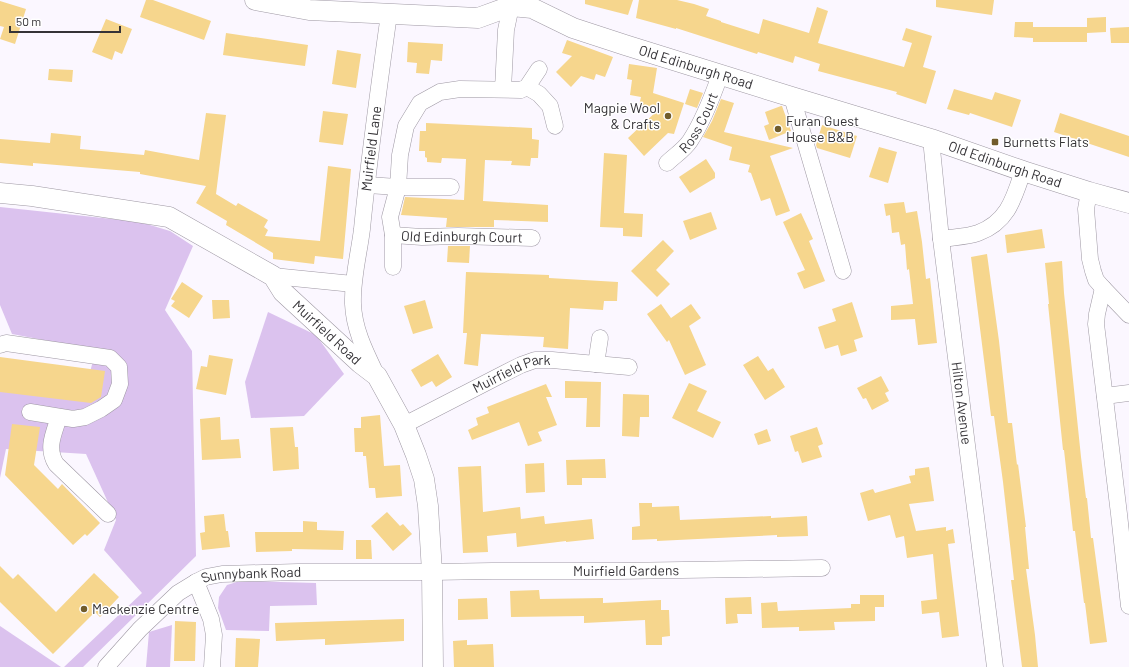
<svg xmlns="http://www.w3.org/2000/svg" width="1129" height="667" font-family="Barlow,sans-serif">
<rect width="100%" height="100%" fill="#fbf7ff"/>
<g fill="#dbc2ee">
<polygon points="0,207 140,222 170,231 193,246 165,310 192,351 196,556 83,667 64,667 142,593 104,550 116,520 86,454 6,449 0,478 0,386 82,401 96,350 12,334 0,305"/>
<polygon points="268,312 316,335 344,374 304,416 251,418 245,382"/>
<polygon points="240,581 316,583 317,605 270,606 269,631 226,630 218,608 219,597 227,585"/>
<polygon points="172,625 170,667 146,667 149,632"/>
<polygon points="0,626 61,667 0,667"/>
</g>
<g fill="#f6d68d">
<polygon points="146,0 153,0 211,21 204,40 140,17"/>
<polygon points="585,0 633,0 628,15 585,4"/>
<polygon points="639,0 677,0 694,4 709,9 706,16 721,21 721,22 759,34 763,19 809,33 817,7 828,11 818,43 904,67 912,43 902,40 906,28 932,36 923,67 936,71 926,104 896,94 897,92 818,71 820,64 795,56 793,63 758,52 757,54 676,28 676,29 636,18"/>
<polygon points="936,0 994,0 992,15 936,7"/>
<polygon points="0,1 26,9 15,44 0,39 4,27 0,26"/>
<polygon points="1106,17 1106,32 1087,33 1087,42 1033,42 1033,38 1014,37 1015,22 1033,22 1033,27 1087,27 1087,18"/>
<polygon points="106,19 132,29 122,54 115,51 112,60 92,52"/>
<polygon points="1129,27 1129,43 1111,43 1110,28"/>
<polygon points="226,33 308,45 305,66 223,55"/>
<polygon points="567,40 613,57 605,77 596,74 594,80 581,76 571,87 556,72 572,56 562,53"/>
<polygon points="408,42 443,44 442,61 431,60 429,74 416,73 417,63 407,62"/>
<polygon points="337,50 361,54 356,88 332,84"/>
<polygon points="629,64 657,68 653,93 684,103 674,134 668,133 644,156 628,138 659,109 639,106 641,97 630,95 632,80 627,79"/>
<polygon points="49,69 73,70 72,82 48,80"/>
<polygon points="690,89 703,93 697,108 685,104"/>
<polygon points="954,89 992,100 995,92 1021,100 1012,127 970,113 969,115 947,109"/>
<polygon points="721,99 734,103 724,132 793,148 770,156 790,211 776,216 770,198 761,201 751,173 748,172 750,165 729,160 732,147 703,137 712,121"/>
<polygon points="781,106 782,106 791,131 769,140 764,126 769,124 765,112"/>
<polygon points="323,111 348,114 343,145 319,142"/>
<polygon points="206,113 226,115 216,194 236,206 238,203 268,220 264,227 268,230 265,236 320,241 328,166 351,169 343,259 315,256 314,264 273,259 273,253 226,225 227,221 196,203 206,186 140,174 140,172 33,163 33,166 0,163 0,139 50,143 51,133 81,136 80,149 144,155 145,150 199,160"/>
<polygon points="1060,113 1129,136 1129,157 1054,132"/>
<polygon points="426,123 532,128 532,139 539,140 538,158 531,158 530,166 511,165 512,161 485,160 483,201 548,205 548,222 494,220 494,227 446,227 447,218 401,215 405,197 464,200 466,159 442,158 441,163 427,162 427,158 425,157 425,151 419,151 420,131 426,131"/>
<polygon points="822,125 857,136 850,158 817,148 816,145"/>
<polygon points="879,147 897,152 888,183 869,177"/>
<polygon points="604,153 627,155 624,213 643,214 642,237 623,236 623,228 600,227"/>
<polygon points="706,159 715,173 715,178 690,193 679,177"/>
<polygon points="904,202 906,213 917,211 922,242 926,279 930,278 937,343 918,345 915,319 891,320 891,306 913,304 909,269 907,270 905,244 901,245 899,232 892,233 890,215 886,216 884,204"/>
<polygon points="711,212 717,229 690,240 683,221"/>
<polygon points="801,213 813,239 809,241 825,281 804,289 797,273 805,270 783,222"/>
<polygon points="1042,229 1045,248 1007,253 1005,235"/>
<polygon points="663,240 674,251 656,270 670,284 657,297 631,271"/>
<polygon points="448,246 470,246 469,263 447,262"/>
<polygon points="987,254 999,341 1008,423 1012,423 1017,465 1018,464 1026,527 1025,527 1029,569 1026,569 1035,635 1038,667 1022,667 1011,580 1014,580 1003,482 994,416 991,416 986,376 971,257"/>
<polygon points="1062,261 1064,293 1081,457 1086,498 1087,498 1091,538 1093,538 1107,642 1090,644 1085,603 1084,603 1075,531 1073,531 1064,450 1063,450 1048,304 1049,304 1045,263"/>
<polygon points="466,272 549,275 549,278 618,282 617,301 604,301 603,310 570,308 568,349 543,347 544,337 481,334 478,366 464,364 467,333 463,333"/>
<polygon points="182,282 203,296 189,318 171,306 175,301 171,299"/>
<polygon points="212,300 229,300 230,318 213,319"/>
<polygon points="425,300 433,328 413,334 404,306"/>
<polygon points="852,302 863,337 854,340 857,351 841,356 838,345 825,349 818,327 836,321 832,309"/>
<polygon points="661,304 671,318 691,304 701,318 689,326 706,365 685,375 669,340 667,342 647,314"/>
<polygon points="438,354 452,377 436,387 432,381 421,387 411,370"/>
<polygon points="209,355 233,359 226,395 196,389 201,366 207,367"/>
<polygon points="758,356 768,371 773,368 785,387 765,400 743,365"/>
<polygon points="0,357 105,371 101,397 91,403 0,392"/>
<polygon points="881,376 889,391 885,393 889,401 872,410 866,398 863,399 857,388"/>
<polygon points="565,381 601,382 600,427 586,427 587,398 565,398"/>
<polygon points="689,383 707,391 697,411 721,422 713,438 672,418"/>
<polygon points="546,384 552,397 546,397 557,425 538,432 542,441 528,446 519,422 472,440 468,430 478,425 476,418 489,413 487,407"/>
<polygon points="623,394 649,395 649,417 640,417 639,437 622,436"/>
<polygon points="380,415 384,466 400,465 402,496 376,498 375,488 369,488 366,456 363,456 363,452 355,452 354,428 361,428 361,417"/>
<polygon points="220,417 221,440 239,439 241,458 202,460 200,419"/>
<polygon points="12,424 40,427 34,465 58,489 62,484 100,523 87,536 85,534 73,545 5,475"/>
<polygon points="293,427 295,447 298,447 299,469 273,471 270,428"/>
<polygon points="817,427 823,444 818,446 822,457 802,463 798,451 795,452 790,436"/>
<polygon points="767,429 771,441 758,445 754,434"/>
<polygon points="605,459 606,478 582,478 582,485 567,485 566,460"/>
<polygon points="544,463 545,492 526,493 525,464"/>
<polygon points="481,466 483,512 520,507 521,519 544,516 545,524 592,519 594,539 566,542 566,541 517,547 516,533 487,536 488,552 463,553 458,467"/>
<polygon points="929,467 934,501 909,504 916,531 946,527 946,531 953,529 955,543 948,544 959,636 942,638 939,612 922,614 921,601 937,599 933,554 907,558 904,536 896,538 890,515 868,521 860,493 873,489 875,493 911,483 909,476 915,475 915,469"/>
<polygon points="639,503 652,503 652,507 679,506 680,520 771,516 771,518 807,516 808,536 777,537 777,535 657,541 657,539 632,540 632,527 640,526"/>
<polygon points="387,512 400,526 403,524 412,534 393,551 371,526"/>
<polygon points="224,514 226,531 228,531 230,547 202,550 200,533 205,532 204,516"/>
<polygon points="303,521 317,522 317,530 344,531 343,550 292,549 292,551 256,552 255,532 303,532"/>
<polygon points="356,540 371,540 372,559 356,559"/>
<polygon points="0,566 13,579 18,574 56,612 94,573 119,597 100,617 95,612 53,654 0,602"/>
<polygon points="539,590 540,599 603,598 603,603 661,600 661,610 669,610 670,636 662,637 662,645 646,645 645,620 584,623 584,616 511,617 510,591"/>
<polygon points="860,595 884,595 884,607 875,607 875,621 834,622 835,630 799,631 799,627 762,628 761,603 777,602 778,611 851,608 851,604 860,604"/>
<polygon points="751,597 752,614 737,614 738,623 726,624 725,598"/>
<polygon points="487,598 488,619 458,620 458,599"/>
<polygon points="404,619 404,641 325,645 325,639 276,641 275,623"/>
<polygon points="175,621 196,622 195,661 174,661"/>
<polygon points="236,638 260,639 258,667 235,667"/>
<polygon points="467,640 467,645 493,644 494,667 454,667 453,641"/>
</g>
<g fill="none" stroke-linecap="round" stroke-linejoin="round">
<g stroke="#9e98a3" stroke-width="17">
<g id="minor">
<polyline points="527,87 539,94 550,106 555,126"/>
<polyline points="503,89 506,30 511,6"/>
<polyline points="792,97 843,271"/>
<path id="s1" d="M 931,139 L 941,239 L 995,667"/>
<path id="s2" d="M 667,163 C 674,156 684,150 690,141 C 703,121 712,98 720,75"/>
<polyline points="367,185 398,187 400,155 406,126 420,103 440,92 460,89 521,90 527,87 539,69"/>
<polyline points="1089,192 1086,209 1090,259 1093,271 1096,280 1103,288 1129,315"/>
<path id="s3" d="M 393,235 L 422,237 L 458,236 L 532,238"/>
<path d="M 941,239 C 953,237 967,237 978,233 C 1008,222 1014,198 1023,171"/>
<polyline points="393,267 393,235 390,217 398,187 451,187"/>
<polyline points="273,276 353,284"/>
<polyline points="1103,288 1097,314 1096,324 1119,514 1129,606"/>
<polyline points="0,345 6,343 110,358 119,367 120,384 114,400 101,409 85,417 73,419 30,412"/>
<polyline points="596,364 600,338"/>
<path id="s4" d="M 377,376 C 366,353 354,330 353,304 C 352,279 359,254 362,229 C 369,157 379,86 389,14"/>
<polyline points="1105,396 1129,393"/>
<path d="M 59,417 C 54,433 46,448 56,464 L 108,514"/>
<path id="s5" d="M 404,425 L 503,374 L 521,365 L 535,360 L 552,360 L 629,367"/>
<polyline points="196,582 211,619 214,635 212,667"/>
<path id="s6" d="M 106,667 L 140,629 L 178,593 L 196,582 L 206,577 L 222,574 L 298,572 L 432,572 L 492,571 L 617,571 L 822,568"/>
</g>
</g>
<g stroke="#9e98a3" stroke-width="21">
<g id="tertiary">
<path id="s7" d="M 255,0 L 309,10 L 478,18 L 511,6 L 532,8 L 573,28 L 625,45 L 792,97 L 931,139 L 1023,171 L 1089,192 L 1129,203"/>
<path id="s8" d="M 0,193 L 32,196 L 169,217 L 273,276 L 283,292 L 360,363 L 377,376 L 404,425 L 416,455 L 424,479 L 428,506 L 432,572 L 433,667"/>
</g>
</g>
<use href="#minor" stroke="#fff" stroke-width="16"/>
<use href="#tertiary" stroke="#fff" stroke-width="20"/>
</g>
<g fill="#715c2b" stroke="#fff" stroke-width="1.5">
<circle cx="668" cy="116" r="4"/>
<circle cx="778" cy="129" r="4"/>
<rect x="991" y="138" width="8" height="8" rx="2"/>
<circle cx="84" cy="609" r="4"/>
</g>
<g text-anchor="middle" stroke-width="3" stroke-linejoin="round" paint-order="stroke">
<g font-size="14" fill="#353337" stroke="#fff">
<text dy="5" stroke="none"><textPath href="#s7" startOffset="455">Old Edinburgh Road</textPath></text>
<text dy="5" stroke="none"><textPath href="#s2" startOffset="52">Ross Court</textPath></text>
<text dy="5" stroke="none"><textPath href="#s4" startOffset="233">Muirfield Lane</textPath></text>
<text dy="5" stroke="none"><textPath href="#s7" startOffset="779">Old Edinburgh Road</textPath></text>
<text dy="5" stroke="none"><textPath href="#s3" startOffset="69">Old Edinburgh Court</textPath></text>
<text dy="5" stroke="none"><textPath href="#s8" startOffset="369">Muirfield Road</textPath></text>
<text dy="5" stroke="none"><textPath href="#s5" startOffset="120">Muirfield Park</textPath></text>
<text dy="5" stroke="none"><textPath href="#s1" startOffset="266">Hilton Avenue</textPath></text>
<text dy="5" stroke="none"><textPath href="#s6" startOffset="556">Muirfield Gardens</textPath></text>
<text dy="5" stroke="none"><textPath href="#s6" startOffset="181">Sunnybank Road</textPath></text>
</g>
<g font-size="14" fill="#353337" stroke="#fff" text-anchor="start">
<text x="660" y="113" text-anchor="end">Magpie Wool<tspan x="660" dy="16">&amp; Crafts</tspan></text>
<text x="786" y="126">Furan Guest<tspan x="786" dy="16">House B&amp;B</tspan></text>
<text x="1003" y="147">Burnetts Flats</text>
<text x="92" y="614">Mackenzie Centre</text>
</g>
</g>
<path d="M10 26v6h110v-6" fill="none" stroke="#353337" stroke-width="2"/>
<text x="16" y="26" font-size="12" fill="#353337" stroke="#ffffff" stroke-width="3" paint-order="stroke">50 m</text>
</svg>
